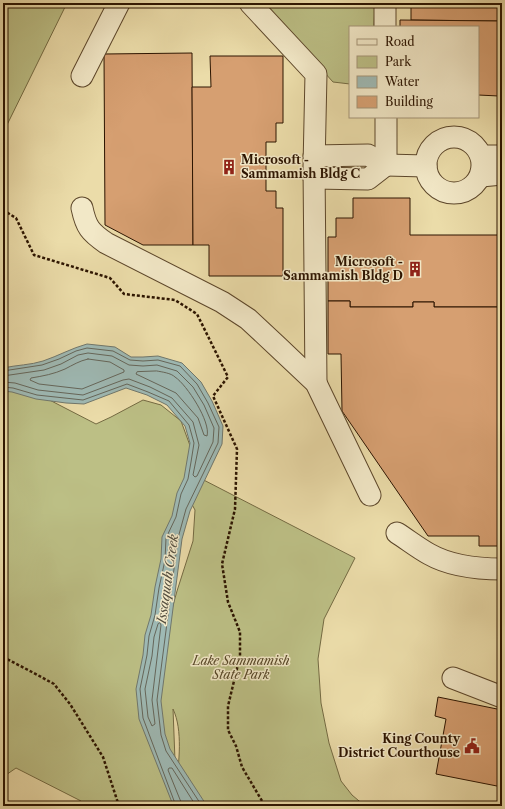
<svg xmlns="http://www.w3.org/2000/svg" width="505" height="809" font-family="'Libre Caslon Text',serif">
<rect width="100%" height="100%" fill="#ebdca9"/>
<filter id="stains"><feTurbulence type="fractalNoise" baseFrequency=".005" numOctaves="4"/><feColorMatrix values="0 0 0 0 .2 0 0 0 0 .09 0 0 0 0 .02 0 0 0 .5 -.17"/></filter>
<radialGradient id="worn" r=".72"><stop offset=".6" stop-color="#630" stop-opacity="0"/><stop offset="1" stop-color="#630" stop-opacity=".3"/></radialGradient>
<g fill="#bcbf85" stroke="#746a42" fill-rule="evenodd">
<polygon points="3,3 67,3 3,133"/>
<polygon points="262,3 375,3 374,27 350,27 350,84 333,82"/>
<path d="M 3,376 L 96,424 L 111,417 L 143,400 L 161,405 L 181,421 L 192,451 L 194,475 L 355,558 L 324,619 L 318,659 L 321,703 L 329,743 L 341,781 L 352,795 L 365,806 L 82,806 L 81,801 L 16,768 L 3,777 ZM 189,499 L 195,510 L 193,541 L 177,591 L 169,620 L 167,592 ZM 173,709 C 183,730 179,763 176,786 Z"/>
</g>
<path fill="#9eb9b4" stroke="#70776c" d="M 87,344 L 115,347 L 131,357 L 143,357 L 158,356 L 182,363 L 201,382 L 212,401 L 223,426 L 222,444 L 190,511 L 182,539 L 161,701 L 165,734 L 170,749 L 207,806 L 173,806 L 173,805 L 139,719 L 136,689 L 143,655 L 145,635 L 151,615 L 155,587 L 161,559 L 162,537 L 172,516 L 177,493 L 184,478 L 190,443 L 185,426 L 167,405 L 147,395 L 126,388 L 84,404 L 66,403 L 36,399 L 12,392 L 3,391 L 3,368 C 16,365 31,365 43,361 C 58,356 72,348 87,344 Z"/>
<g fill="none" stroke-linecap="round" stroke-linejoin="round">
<g stroke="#65665a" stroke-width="1">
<path d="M 88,359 L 110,362 L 124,370 L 124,372 L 82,389 L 39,384 L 30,380 L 31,378 C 43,376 54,374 65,369 C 73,365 79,361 88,359 Z"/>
<polyline points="3,371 42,365 59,359 76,351 87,348 113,351 130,360 143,361 158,360 180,366 197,384 208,403 219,427 218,443 186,509 178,538 157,700 161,735 166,751 202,806"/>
<path d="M 157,371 C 162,372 171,373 175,377 C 187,385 211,422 207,436 L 204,435 L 198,418 L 176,393 L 136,374 L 137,372 Z"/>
<polyline points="3,376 44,370 61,364 78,355 88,353 112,356 129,365 143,366 157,365 177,371 193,387 204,405 214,428 213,442 197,476 195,477 193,475 199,445 193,422 172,398 150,387 129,379 123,380 83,395 38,390 15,383 3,382"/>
<polyline points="3,387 13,388 37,395 83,400 127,384 148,392 169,401 189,425 194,443 191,462 188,479 181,494 176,517 166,538 165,560 159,588 155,615 149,636 147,655 140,689 143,718 176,806"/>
<polygon points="160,623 161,625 152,700 155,724 152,726 148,717 145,689 152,656 154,637 158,624"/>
<polyline points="182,806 181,802 168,770 169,768 172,768 196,806"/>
</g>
</g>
<g fill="#d69f71" stroke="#2c1400">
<polygon points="411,3 502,3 502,5 499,5 499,21 411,20"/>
<polygon points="499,5 502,5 502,131 499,131 499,96 478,95 478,27 400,27 400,20 499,21"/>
<polygon points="192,53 193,245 143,245 105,225 104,54"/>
<polygon points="210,56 283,56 283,123 276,123 276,142 266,142 266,191 276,191 276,208 283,208 283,276 209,276 209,245 193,245 192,87 211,87"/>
<polygon points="353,198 410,198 410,235 502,235 502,307 434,307 434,302 413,302 413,307 350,307 350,301 328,301 328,237 336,237 336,218 353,218"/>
<polygon points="328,301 350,301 350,307 413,307 413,302 434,302 434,307 502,307 502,546 479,546 479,536 428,536 342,411 341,354 328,354"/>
<polygon points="438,697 502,710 502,787 436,774 446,719 435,716"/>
</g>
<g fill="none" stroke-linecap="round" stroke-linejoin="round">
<g stroke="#5c462a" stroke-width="23">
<g id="minor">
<polyline points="250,3 316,74 314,167 316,383"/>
<polyline points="385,3 385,27"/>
<polyline points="82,76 119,3"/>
<polyline points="386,117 386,165"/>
<circle cx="454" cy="165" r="28"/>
<polyline points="314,156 368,155 386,165 426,166"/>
<polyline points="481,156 502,156"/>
<polyline points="481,176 502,174"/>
<polyline points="314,178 368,179 386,165"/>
<path d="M 82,208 C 86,227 90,232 106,243 L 222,302 L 248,319 L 278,347 L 316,383 L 370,495"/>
<path d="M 397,533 C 408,540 418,548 429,554 C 450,566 478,569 502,569"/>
<polyline points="453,678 502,697"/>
</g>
</g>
<g stroke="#2c1400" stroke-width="2.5" stroke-dasharray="3 2" stroke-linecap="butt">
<polyline points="3,210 16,218 34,255 110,278 124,294 175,300 197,314 228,377 213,396 237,449 235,509 222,564 228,602 240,632 240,656 228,706 228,730 236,746 242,767 265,806"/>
<polyline points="3,657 32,672 54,684 70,704 103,757 119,806"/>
</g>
<use href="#minor" stroke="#f2e8c7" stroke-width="21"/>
</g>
<defs>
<g id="building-bare" transform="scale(1.2)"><path d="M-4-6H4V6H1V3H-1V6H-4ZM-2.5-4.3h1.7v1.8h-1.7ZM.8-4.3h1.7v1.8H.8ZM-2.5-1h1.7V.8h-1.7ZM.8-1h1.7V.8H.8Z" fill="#8f2418" stroke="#f2e8c7" stroke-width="2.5" paint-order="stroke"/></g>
<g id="civic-bare" transform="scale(1.2)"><path d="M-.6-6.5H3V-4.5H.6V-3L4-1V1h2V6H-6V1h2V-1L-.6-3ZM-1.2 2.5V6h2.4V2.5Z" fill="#8f2418" stroke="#f2e8c7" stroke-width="2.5" paint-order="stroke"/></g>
</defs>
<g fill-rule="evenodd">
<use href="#building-bare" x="229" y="167"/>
<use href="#building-bare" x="415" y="269"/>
<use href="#civic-bare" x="472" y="746"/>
</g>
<g text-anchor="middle" stroke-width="3" stroke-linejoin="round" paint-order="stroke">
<g font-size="12" font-weight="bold" fill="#2c1400" stroke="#f2e8c7" text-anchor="end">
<text x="241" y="164" text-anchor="start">Microsoft -<tspan x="241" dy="14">Sammamish Bldg C</tspan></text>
<text x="403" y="266">Microsoft -<tspan x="403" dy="14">Sammamish Bldg D</tspan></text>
<text x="460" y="743">King County<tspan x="460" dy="14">District Courthouse</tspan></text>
</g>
<g font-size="12" font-style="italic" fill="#574728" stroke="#f2e8c7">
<text x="241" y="665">Lake Sammamish<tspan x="241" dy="14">State Park</tspan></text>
</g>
<g font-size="13" font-style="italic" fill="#544e3f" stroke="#f2e8c7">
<text transform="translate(167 579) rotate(-82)" y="5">Issaquah Creek</text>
</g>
</g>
<rect width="505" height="809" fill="none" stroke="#ebdca9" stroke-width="16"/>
<rect x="4" y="4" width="497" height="801" fill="none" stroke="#2c1400" stroke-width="2"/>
<rect x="8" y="8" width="489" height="793" fill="none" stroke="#2c1400"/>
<rect x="349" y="26" width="130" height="92" fill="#f2e8c7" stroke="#a39377"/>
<rect x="357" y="39" width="20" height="6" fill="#f2e8c7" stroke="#a39377"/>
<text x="385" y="46" font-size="12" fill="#2c1400">Road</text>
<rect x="357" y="56" width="20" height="12" fill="#bcbf85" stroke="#a39377"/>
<text x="385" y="66" font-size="12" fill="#2c1400">Park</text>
<rect x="357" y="76" width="20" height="12" fill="#9eb9b4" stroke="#a39377"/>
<text x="385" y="86" font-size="12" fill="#2c1400">Water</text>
<rect x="357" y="96" width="20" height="12" fill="#d69f71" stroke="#a39377"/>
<text x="385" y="106" font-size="12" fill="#2c1400">Building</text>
<rect width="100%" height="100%" filter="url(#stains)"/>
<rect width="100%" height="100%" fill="url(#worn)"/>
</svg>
